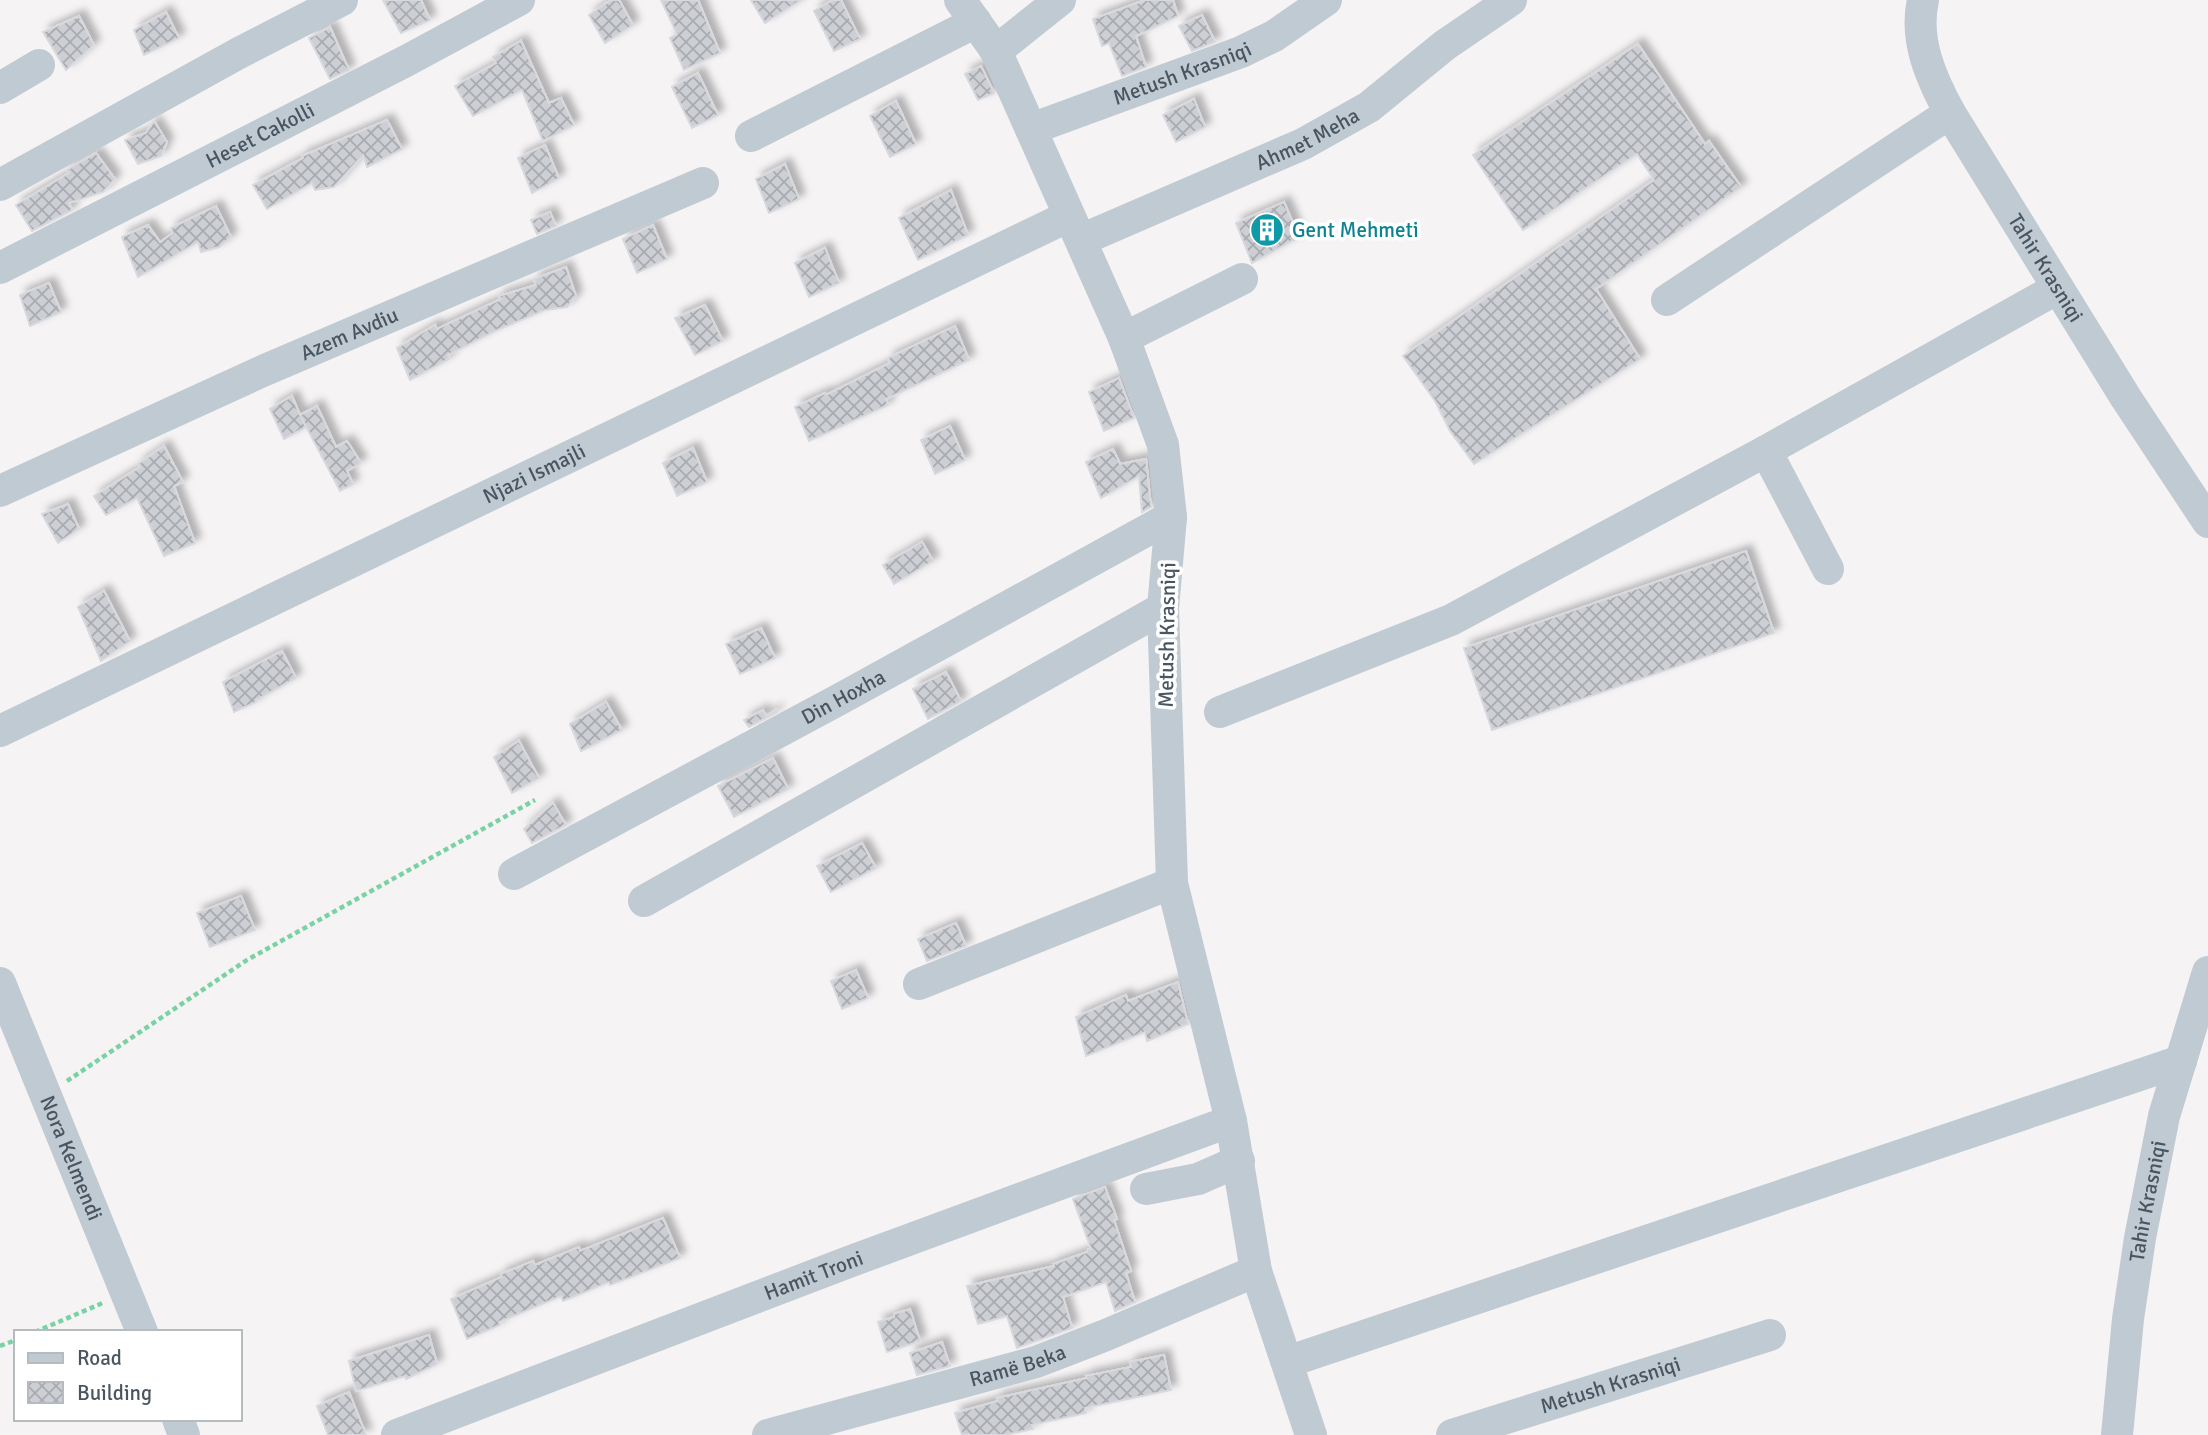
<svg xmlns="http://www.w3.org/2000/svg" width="2208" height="1435" font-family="Signika,sans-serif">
<defs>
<pattern id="building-cross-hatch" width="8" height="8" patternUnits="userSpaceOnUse" patternTransform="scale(1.75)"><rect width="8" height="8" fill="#cdcfd5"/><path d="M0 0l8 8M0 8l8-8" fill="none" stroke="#a8abb0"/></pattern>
<filter id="shadow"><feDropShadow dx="6" dy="-6" stdDeviation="3.5" flood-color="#0004"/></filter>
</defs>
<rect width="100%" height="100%" fill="#f5f3f3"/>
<g fill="url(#building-cross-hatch)" stroke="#d7d9de" stroke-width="2" filter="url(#shadow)">
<polygon points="383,0 421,0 430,20 401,33"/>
<polygon points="611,0 619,0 633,25 605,43 589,15"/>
<polygon points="661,0 698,0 720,53 684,70 670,38 677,34"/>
<polygon points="751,0 801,0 765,23"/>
<polygon points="833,0 841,0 860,39 834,51 814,11"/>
<polygon points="1145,0 1173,0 1178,16 1136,36 1146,67 1122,76 1109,43 1102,46 1093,19"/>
<polygon points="166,12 179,38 144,55 134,30"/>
<polygon points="1202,15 1215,42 1192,51 1179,26"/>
<polygon points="79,16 94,45 66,70 43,32"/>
<polygon points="330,27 349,70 330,79 309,38"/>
<polygon points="521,41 549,103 561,98 574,125 543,141 522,90 473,116 455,86 496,63 493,57"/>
<polygon points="1638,44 1705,144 1709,141 1741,187 1596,289 1640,359 1474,464 1450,431 1435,401 1403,356 1654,180 1637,154 1523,230 1473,155"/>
<polygon points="981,66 994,93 978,100 965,74"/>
<polygon points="698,73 718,115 692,128 672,87"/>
<polygon points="1194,99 1205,127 1176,142 1163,115"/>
<polygon points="896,101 916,144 890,157 870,116"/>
<polygon points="387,120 402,149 367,167 363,155 334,187 315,190 312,183 267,209 253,185 303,158 302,156"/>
<polygon points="154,121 167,142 161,156 138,164 125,140 146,133"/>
<polygon points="545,145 559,178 532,193 518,158"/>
<polygon points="96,153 115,179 103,192 69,203 72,210 32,231 16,205 69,173 67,170"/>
<polygon points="785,164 799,199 769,213 756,179"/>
<polygon points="951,190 968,235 918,260 899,218"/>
<polygon points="1284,202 1299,237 1252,263 1236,223"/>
<polygon points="216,206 231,237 219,247 201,252 198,242 138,277 122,237 148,225 160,242 173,233 171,228"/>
<polygon points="550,212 556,226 537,234 531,220"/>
<polygon points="653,225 667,259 637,273 623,239"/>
<polygon points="825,248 839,283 809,297 795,263"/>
<polygon points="566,267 576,296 567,307 545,310 495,331 448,355 449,359 410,380 397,348 435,325 437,329 501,299 499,296 536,285 534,279"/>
<polygon points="49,283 61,312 30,326 20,295"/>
<polygon points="705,305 723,341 695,355 675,318"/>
<polygon points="955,326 969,360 886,399 888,405 809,441 795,407 825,393 826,395 890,363 888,358"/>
<polygon points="1119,378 1134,418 1104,431 1089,392"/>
<polygon points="292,396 300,415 317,406 336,447 347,441 361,463 347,471 353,484 340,491 301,417 306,427 284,439 270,409"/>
<polygon points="950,426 965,460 935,474 921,440"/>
<polygon points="164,446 183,482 174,486 195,543 164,556 137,498 106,515 94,496 140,467 138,464"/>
<polygon points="693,448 707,482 677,496 663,463"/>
<polygon points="1113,449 1120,464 1146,459 1151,507 1142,512 1139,476 1101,498 1086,462"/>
<polygon points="68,504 79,529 58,543 42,514"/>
<polygon points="922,542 933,561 894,584 883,565"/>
<polygon points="1746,551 1774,633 1492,730 1464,648"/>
<polygon points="104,591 130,641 101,661 78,607"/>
<polygon points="761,628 775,658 740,674 726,644"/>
<polygon points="282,651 296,678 256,700 256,702 234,712 223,682"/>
<polygon points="946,672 961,701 928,719 913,689"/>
<polygon points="606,702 622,730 581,751 570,724"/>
<polygon points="763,710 766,716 776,710 777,712 749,727 744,720"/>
<polygon points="519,741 539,778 512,793 494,757"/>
<polygon points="773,758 788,789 734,817 718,786"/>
<polygon points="553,803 566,825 532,843 524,829"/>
<polygon points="862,843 876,868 831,892 817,866"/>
<polygon points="241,896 255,930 210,947 197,913"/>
<polygon points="956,923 966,946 927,961 918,939"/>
<polygon points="856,970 868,998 842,1009 831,981"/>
<polygon points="1178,982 1188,1024 1147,1041 1145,1032 1086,1056 1076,1017 1126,995 1128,1001"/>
<polygon points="1105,1187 1117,1219 1114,1220 1131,1271 1126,1273 1135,1302 1115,1311 1106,1282 1063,1297 1072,1328 1017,1348 1007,1316 978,1324 967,1286 1054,1266 1053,1264 1087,1252 1087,1250 1091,1249 1073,1199"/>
<polygon points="663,1218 680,1258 610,1285 609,1282 563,1301 561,1296 499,1322 500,1325 467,1339 451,1299 502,1277 501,1274 533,1261 535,1265 579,1247 580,1251"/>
<polygon points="910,1309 920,1341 887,1352 878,1322 894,1317 894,1314"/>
<polygon points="429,1335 437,1364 406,1379 405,1376 356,1391 349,1361"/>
<polygon points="942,1342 950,1366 917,1375 910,1353"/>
<polygon points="1164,1355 1171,1390 1085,1408 1086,1413 1032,1425 1033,1429 1005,1435 962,1435 955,1413 998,1401 997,1398 1087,1378 1086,1376 1131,1367 1130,1362"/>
<polygon points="349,1392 366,1435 328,1435 317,1406"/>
</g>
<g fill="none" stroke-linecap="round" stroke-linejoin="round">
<g stroke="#78d2a4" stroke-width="4.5" stroke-dasharray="5 3.5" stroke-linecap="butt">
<polyline points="67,1081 247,960 535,800"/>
<polyline points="35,1332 105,1302"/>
<polyline points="0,1346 16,1340"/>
</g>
<g stroke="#c0cad2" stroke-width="32">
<polyline points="960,0 996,51 1124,338 1163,445 1171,517 1163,608 1172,883 1231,1121 1256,1271 1311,1435"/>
<path id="s1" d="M 1923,0 C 1914,40 1931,78 1950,113 L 2126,398 L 2208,522"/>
<polyline points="996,51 1060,0"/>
<polyline points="0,88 39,65"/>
<path id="s2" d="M 1031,129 L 1241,52 L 1274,36 L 1326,0"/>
<polyline points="751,136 976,22"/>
<polyline points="0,185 239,53 342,0"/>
<path id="s3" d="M 1081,240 L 1303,144 L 1369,107 L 1445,45 L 1511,0"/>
<path id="s4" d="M 0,268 L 406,61 L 519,0"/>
<polyline points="1667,300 1950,113"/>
<polyline points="1124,338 1242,279"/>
<polyline points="1766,451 1828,569"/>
<path id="s5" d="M 0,491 L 265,370 L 703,183"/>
<polyline points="1220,712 1451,620 1766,451 2058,288"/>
<path id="s6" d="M 0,731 L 1069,216"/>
<path id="s7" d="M 514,874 L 840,699 L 1171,517"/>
<polyline points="644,901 1163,608"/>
<path id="s8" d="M 0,983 L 142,1332"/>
<polyline points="919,984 1172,883"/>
<polyline points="1146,1189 1198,1179 1239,1161"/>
<polyline points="1287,1362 2181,1061"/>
<polyline points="178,1419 184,1435"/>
<path id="s9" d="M 397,1435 L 846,1263 L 1231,1121"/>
<path id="s10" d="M 768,1435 L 1036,1362 L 1106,1335 L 1256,1271"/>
<path id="s11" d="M 1452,1435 L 1770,1335"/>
<path id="s12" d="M 2117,1435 L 2128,1319 L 2140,1238 L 2164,1116 L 2208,972"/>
</g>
</g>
<defs>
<g id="building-disc" transform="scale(1.75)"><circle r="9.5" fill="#0f9aa8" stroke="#fff"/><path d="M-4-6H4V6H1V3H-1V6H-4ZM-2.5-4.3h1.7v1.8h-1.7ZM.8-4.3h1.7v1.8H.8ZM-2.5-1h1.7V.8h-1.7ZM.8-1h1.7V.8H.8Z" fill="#fff"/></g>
</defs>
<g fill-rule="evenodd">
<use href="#building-disc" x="1267" y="230"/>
</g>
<g text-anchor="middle" stroke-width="7" stroke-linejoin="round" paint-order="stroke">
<g font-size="21" fill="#495661" stroke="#fff">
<text dy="7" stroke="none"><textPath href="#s2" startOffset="161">Metush Krasniqi</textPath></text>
<text dy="7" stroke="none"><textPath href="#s4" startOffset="292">Heset Cakolli</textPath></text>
<text dy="7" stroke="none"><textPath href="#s3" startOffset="248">Ahmet Meha</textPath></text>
<text dy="7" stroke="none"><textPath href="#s1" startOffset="301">Tahir Krasniqi</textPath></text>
<text dy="7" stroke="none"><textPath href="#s5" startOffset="383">Azem Avdiu</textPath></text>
<text dy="7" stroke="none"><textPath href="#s6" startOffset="593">Njazi Ismajli</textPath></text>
<text transform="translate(1167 635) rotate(-89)" y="7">Metush Krasniqi</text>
<text dy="7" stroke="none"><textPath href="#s7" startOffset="374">Din Hoxha</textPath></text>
<text dy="7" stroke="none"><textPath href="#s8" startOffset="189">Nora Kelmendi</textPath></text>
<text dy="7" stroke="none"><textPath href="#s12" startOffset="236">Tahir Krasniqi</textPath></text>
<text dy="7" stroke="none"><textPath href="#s9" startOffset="446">Hamit Troni</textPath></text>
<text dy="7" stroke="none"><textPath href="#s10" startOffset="259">Ramë Beka</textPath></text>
<text dy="7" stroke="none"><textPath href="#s11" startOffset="166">Metush Krasniqi</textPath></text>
</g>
<g font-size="21" fill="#0d838f" stroke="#fff" text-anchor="start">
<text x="1292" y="237">Gent Mehmeti</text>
</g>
</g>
<rect x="14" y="1330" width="228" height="91" fill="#ffffff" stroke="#b6bbc0" stroke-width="2"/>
<rect x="28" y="1353" width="35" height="10" fill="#c0cad2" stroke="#b6bbc0" stroke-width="2"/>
<text x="77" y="1365" font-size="21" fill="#495661">Road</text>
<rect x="28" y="1382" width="35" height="21" fill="url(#building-cross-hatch)" stroke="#b6bbc0" stroke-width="2"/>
<text x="77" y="1400" font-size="21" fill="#495661">Building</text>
</svg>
